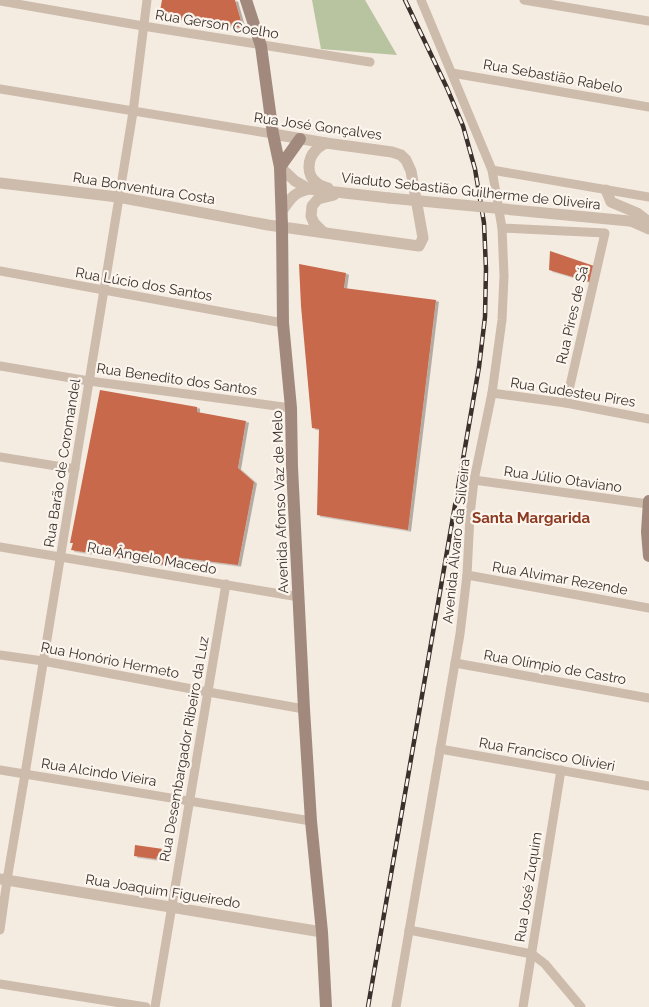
<svg xmlns="http://www.w3.org/2000/svg" width="649" height="1007" font-family="Raleway,sans-serif">
<defs>
<filter id="shadow"><feDropShadow dx="3" dy="1.5" stdDeviation="0" flood-color="#0004"/></filter>
</defs>
<rect width="100%" height="100%" fill="#f4ebe1"/>
<polygon fill="#b8c4a0" points="312,0 365,0 397,55 321,49"/>
<g fill="#c8694b" filter="url(#shadow)">
<polygon points="162,0 235,0 243,28 159,16"/>
<polygon points="550,251 594,266 590,282 549,270"/>
<polygon points="299,264 346,273 344,288 436,300 408,530 317,515 319,429 312,428 301,306"/>
<polygon points="100,390 197,407 197,412 246,421 238,468 254,482 238,565 175,557 173,566 71,550 73,543 70,543"/>
<polygon points="135,845 163,849 162,856 157,856 156,859 134,856"/>
</g>
<g fill="none" stroke-linecap="round" stroke-linejoin="round">
<g stroke="#cdbbac" stroke-width="9">
<polyline points="524,0 649,21"/>
<polyline points="0,1 143,26 370,62"/>
<polyline points="452,73 649,107"/>
<polyline points="0,89 273,134"/>
<polyline points="492,170 649,197"/>
<polyline points="502,228 605,233 566,403"/>
<polyline points="0,271 283,323"/>
<polyline points="0,366 89,381 291,408"/>
<polyline points="492,393 566,403 649,419"/>
<polyline points="0,457 75,469"/>
<polyline points="474,480 648,504"/>
<polyline points="0,547 299,597"/>
<polyline points="467,575 649,608"/>
<polyline points="0,655 43,661 208,692 304,709"/>
<polyline points="455,663 649,698"/>
<polyline points="440,749 649,786"/>
<polyline points="0,770 311,821"/>
<polyline points="0,930 7,880 25,774 133,112 147,0"/>
<polyline points="409,930 532,954 545,964 581,1007"/>
<polyline points="0,984 146,1007"/>
<polyline points="155,1007 226,584"/>
<polyline points="396,1007 460,634 467,575 470,515 474,480 492,393 502,320 504,276 502,228 492,170 421,0"/>
<polyline points="523,1007 561,770"/>
</g>
<g stroke="#cdbbac" stroke-width="11">
<path d="M 326,143 C 322,145 318,147 316,150 C 307,159 306,175 317,183 C 320,186 325,187 328,188"/>
<polyline points="280,167 295,181 309,189"/>
<polyline points="0,183 118,197 268,225 419,246 423,238 411,171 406,160 401,155 392,152 326,143 273,134"/>
<polyline points="606,190 611,202 637,213 649,222"/>
<path d="M 282,211 C 291,198 293,193 309,189 L 389,198"/>
<polyline points="631,221 649,229"/>
<polyline points="323,232 314,223 311,216 312,206 318,199 334,195"/>
<polyline points="0,879 322,932"/>
</g>
<g stroke="#a18a7d" stroke-width="12">
<polyline points="246,0 261,46 273,134 280,167 282,226 283,323 291,408 292,467 304,709 311,821 322,932 326,1007"/>
<polyline points="280,167 300,139"/>
<polyline points="649,501 647,532 649,556"/>
</g>
<g stroke="#3b302b" stroke-width="4.5">
<polyline id="rail" points="368,1007 479,367 485,317 486,269 484,223 475,169 463,126 447,88 405,0"/>
</g>
<use href="#rail" stroke="#fbf5ee" stroke-width="2.5" stroke-dasharray="8" stroke-linecap="butt"/>
<polyline stroke="#cdbbac" stroke-width="11" points="389,198 629,221"/>
</g>
<g text-anchor="middle" stroke-width="4.5" stroke-linejoin="round" paint-order="stroke">
<g font-size="14" fill="#3b302b" stroke="#fbf5ee">
<text transform="translate(217 24) rotate(9)" y="5">Rua Gerson Coelho</text>
<text transform="translate(553 76) rotate(10)" y="5">Rua Sebastião Rabelo</text>
<text transform="translate(318 126) rotate(8)" y="5">Rua José Gonçalves</text>
<text transform="translate(144 188) rotate(9)" y="5">Rua Bonventura Costa</text>
<text transform="translate(471 191) rotate(6)" y="5">Viaduto Sebastião Guilherme de Oliveira</text>
<text transform="translate(144 284) rotate(10)" y="5">Rua Lúcio dos Santos</text>
<text transform="translate(572 315) rotate(-77)" y="5">Rua Pires de Sá</text>
<text transform="translate(177 379) rotate(8)" y="5">Rua Benedito dos Santos</text>
<text transform="translate(573 392) rotate(9)" y="5">Rua Gudesteu Pires</text>
<text transform="translate(62 463) rotate(-81)" y="5">Rua Barão de Coromandel</text>
<text transform="translate(563 479) rotate(8)" y="5">Rua Júlio Otaviano</text>
<text transform="translate(280 502) rotate(-92)" y="5">Avenida Afonso Vaz de Melo</text>
<text transform="translate(456 541) rotate(-84)" y="5">Avenida Álvaro da Silveira</text>
<text transform="translate(152 558) rotate(10)" y="5">Rua Ângelo Macedo</text>
<text transform="translate(560 578) rotate(10)" y="5">Rua Alvimar Rezende</text>
<text transform="translate(110 660) rotate(11)" y="5">Rua Honório Hermeto</text>
<text transform="translate(555 667) rotate(10)" y="5">Rua Olímpio de Castro</text>
<text transform="translate(184 749) rotate(-80)" y="5">Rua Desembargador Ribeiro da Luz</text>
<text transform="translate(547 754) rotate(10)" y="5">Rua Francisco Olivieri</text>
<text transform="translate(99 772) rotate(9)" y="5">Rua Alcindo Vieira</text>
<text transform="translate(528 887) rotate(-81)" y="5">Rua José Zuquim</text>
<text transform="translate(163 891) rotate(9)" y="5">Rua Joaquim Figueiredo</text>
</g>
<g font-size="15" font-weight="bold" fill="#8c3b22" stroke="#fbf5ee">
<text x="531" y="523">Santa Margarida</text>
</g>
</g>
</svg>
